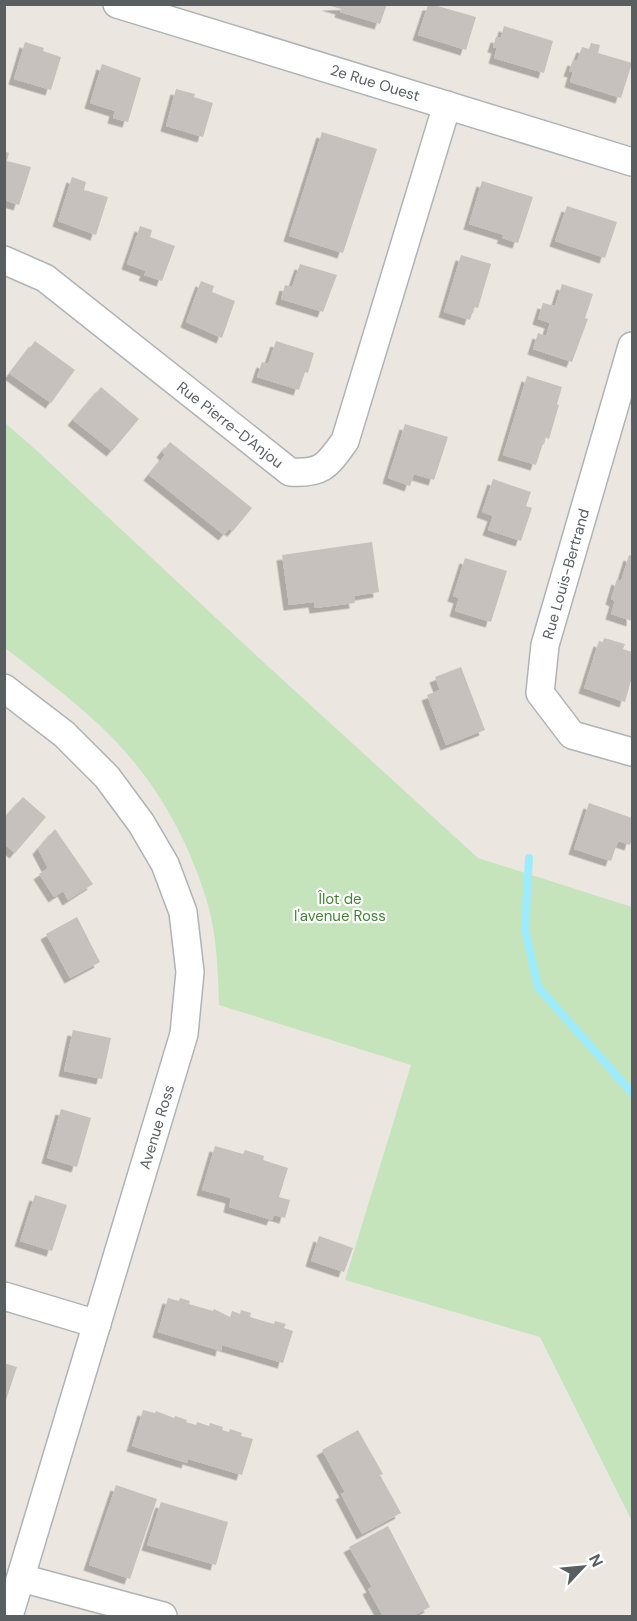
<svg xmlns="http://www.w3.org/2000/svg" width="637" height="1621" font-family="'DM Sans',sans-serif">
<defs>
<filter id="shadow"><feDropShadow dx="-5.5" dy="5.5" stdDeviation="0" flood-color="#0004"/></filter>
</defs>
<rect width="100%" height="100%" fill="#ece6e0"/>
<path fill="#c5e4bc" d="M 5,423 L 35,449 L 260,659 L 478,858 L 632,907 L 632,1521 L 540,1337 L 345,1280 L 411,1065 L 219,1005 C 218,972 217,937 208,905 C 188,836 151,772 97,723 C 68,696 36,672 5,648 Z"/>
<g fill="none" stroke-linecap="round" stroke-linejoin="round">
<polyline stroke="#9debfe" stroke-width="8" points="529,858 525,929 538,987 632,1093"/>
</g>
<g fill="#c6c1bd" filter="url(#shadow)">
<polygon points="387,4 380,24 340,12 341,9 327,5"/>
<polygon points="428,5 434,5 476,17 466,50 418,35"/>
<polygon points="504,26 553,41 544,73 494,58 497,48 493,47 496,37 501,38"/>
<polygon points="25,42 44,48 43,51 61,57 51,90 14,79"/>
<polygon points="591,43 600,45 598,53 632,63 621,98 570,82 573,72 569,71 573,60 577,61 582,47 589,49"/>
<polygon points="102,64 141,78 128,122 113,118 115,111 90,103"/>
<polygon points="176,89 195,94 194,97 213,103 203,137 166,126"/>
<polygon points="322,132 377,149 343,253 289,236"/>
<polygon points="4,151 9,153 7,161 31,167 19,205 4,200"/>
<polygon points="72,177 86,182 84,190 108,197 96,235 58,221"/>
<polygon points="482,181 533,197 518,243 502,238 504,235 469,224"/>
<polygon points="567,206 617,222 605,258 555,241"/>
<polygon points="140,226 152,230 150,237 175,246 162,281 144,275 146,271 127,264"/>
<polygon points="461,255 491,264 478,308 474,307 470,320 444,312"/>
<polygon points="300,264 337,275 323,312 281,299 285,285 292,287"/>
<polygon points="201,281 214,286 212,292 235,301 222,338 186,322"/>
<polygon points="562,284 593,294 585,318 588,319 572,362 533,349 538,333 546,336 550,323 538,319 543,303 555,306"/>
<polygon points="35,341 75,370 51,403 10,374"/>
<polygon points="276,341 314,353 308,373 305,372 299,390 257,377 262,362 268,364"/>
<polygon points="527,376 562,387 557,404 559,405 549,439 545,437 536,465 503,455"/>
<polygon points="101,387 139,419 112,451 73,420"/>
<polygon points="405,424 448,437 434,480 414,474 410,486 388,478"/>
<polygon points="170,442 252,508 233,531 229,529 224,535 149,475 165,455 162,452"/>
<polygon points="493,479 531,492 526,506 532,508 521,541 488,530 493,516 482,512"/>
<polygon points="372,542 379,592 354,596 355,603 315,608 314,602 289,605 282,555"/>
<polygon points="629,555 632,556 632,621 611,614 615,601 611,599 617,579 621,581"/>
<polygon points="465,558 507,571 491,622 455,611 459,598 453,596"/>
<polygon points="604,638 625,644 623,649 632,652 632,677 625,702 584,688 599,641 603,642"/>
<polygon points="461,667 485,730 446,745 427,695 440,690 435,677"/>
<polygon points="23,797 46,817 15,853 4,844 4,818"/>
<polygon points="589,803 632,818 632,838 630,845 618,841 611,861 574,849"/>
<polygon points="55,829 93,884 68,900 63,891 54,897 39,874 48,868 38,849"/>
<polygon points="77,917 100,962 70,978 46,934"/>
<polygon points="73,1030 111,1038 102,1079 64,1071"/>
<polygon points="61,1109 91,1118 77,1167 47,1158"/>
<polygon points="215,1146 243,1154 245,1150 264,1156 263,1160 288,1168 279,1197 290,1200 285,1218 274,1215 272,1220 229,1207 231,1198 202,1190"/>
<polygon points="35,1195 67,1205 52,1251 20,1241"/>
<polygon points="319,1236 353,1248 344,1272 311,1261"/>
<polygon points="168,1298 179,1301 180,1298 190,1301 189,1304 213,1311 214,1309 230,1317 232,1311 240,1314 241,1310 251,1313 250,1317 274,1324 275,1321 286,1324 284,1328 293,1331 283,1363 222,1345 221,1351 158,1332"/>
<polygon points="4,1363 17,1367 5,1403 4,1403"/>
<polygon points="143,1410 155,1413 156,1411 174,1418 175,1416 187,1420 186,1422 196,1425 197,1422 209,1426 210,1423 223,1427 222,1430 229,1432 230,1429 242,1433 241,1436 253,1439 242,1475 188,1459 187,1463 132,1446"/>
<polygon points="358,1430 383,1474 380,1475 401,1513 362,1534 341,1494 345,1492 322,1450"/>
<polygon points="116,1485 157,1499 130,1579 89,1565"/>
<polygon points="161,1502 228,1522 216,1565 147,1545"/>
<polygon points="388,1526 430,1607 413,1616 383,1616 368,1589 372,1587 349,1547"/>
</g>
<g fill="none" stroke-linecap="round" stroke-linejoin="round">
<g stroke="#aeb3b6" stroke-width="30">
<g id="minor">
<polyline points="117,4 632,162"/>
<path d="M 4,260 L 45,278 L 290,472 C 322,474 327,466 345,441 L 447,105"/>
<polyline points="632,346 545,645 540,693 572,735 632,752"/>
<polyline points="4,688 64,734 107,777 141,823 165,864 183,912 190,972 184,1034 9,1616"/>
<polyline points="4,1296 97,1324"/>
<polyline points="21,1578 163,1616"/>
</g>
</g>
<use href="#minor" stroke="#fff" stroke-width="27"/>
</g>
<g text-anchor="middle" stroke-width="4.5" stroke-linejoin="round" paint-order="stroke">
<g font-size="15" fill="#595e61" stroke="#fff">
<text transform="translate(375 83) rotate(17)" y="5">2e Rue Ouest</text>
<text transform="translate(230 425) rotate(38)" y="5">Rue Pierre-D'Anjou</text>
<text transform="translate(566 574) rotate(-74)" y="5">Rue Louis-Bertrand</text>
<text transform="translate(157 1127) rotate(-73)" y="5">Avenue Ross</text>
</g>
<g font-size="15" fill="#448435" stroke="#fff">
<text x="340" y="904">Îlot de<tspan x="340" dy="17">l'avenue Ross</tspan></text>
</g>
</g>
<rect width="637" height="1621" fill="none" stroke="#595e61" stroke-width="12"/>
<g transform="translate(583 1567) rotate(64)" stroke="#ffffff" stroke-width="4.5" paint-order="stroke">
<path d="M0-4.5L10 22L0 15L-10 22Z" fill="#595e61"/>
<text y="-9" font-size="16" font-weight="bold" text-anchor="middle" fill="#595e61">N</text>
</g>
</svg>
